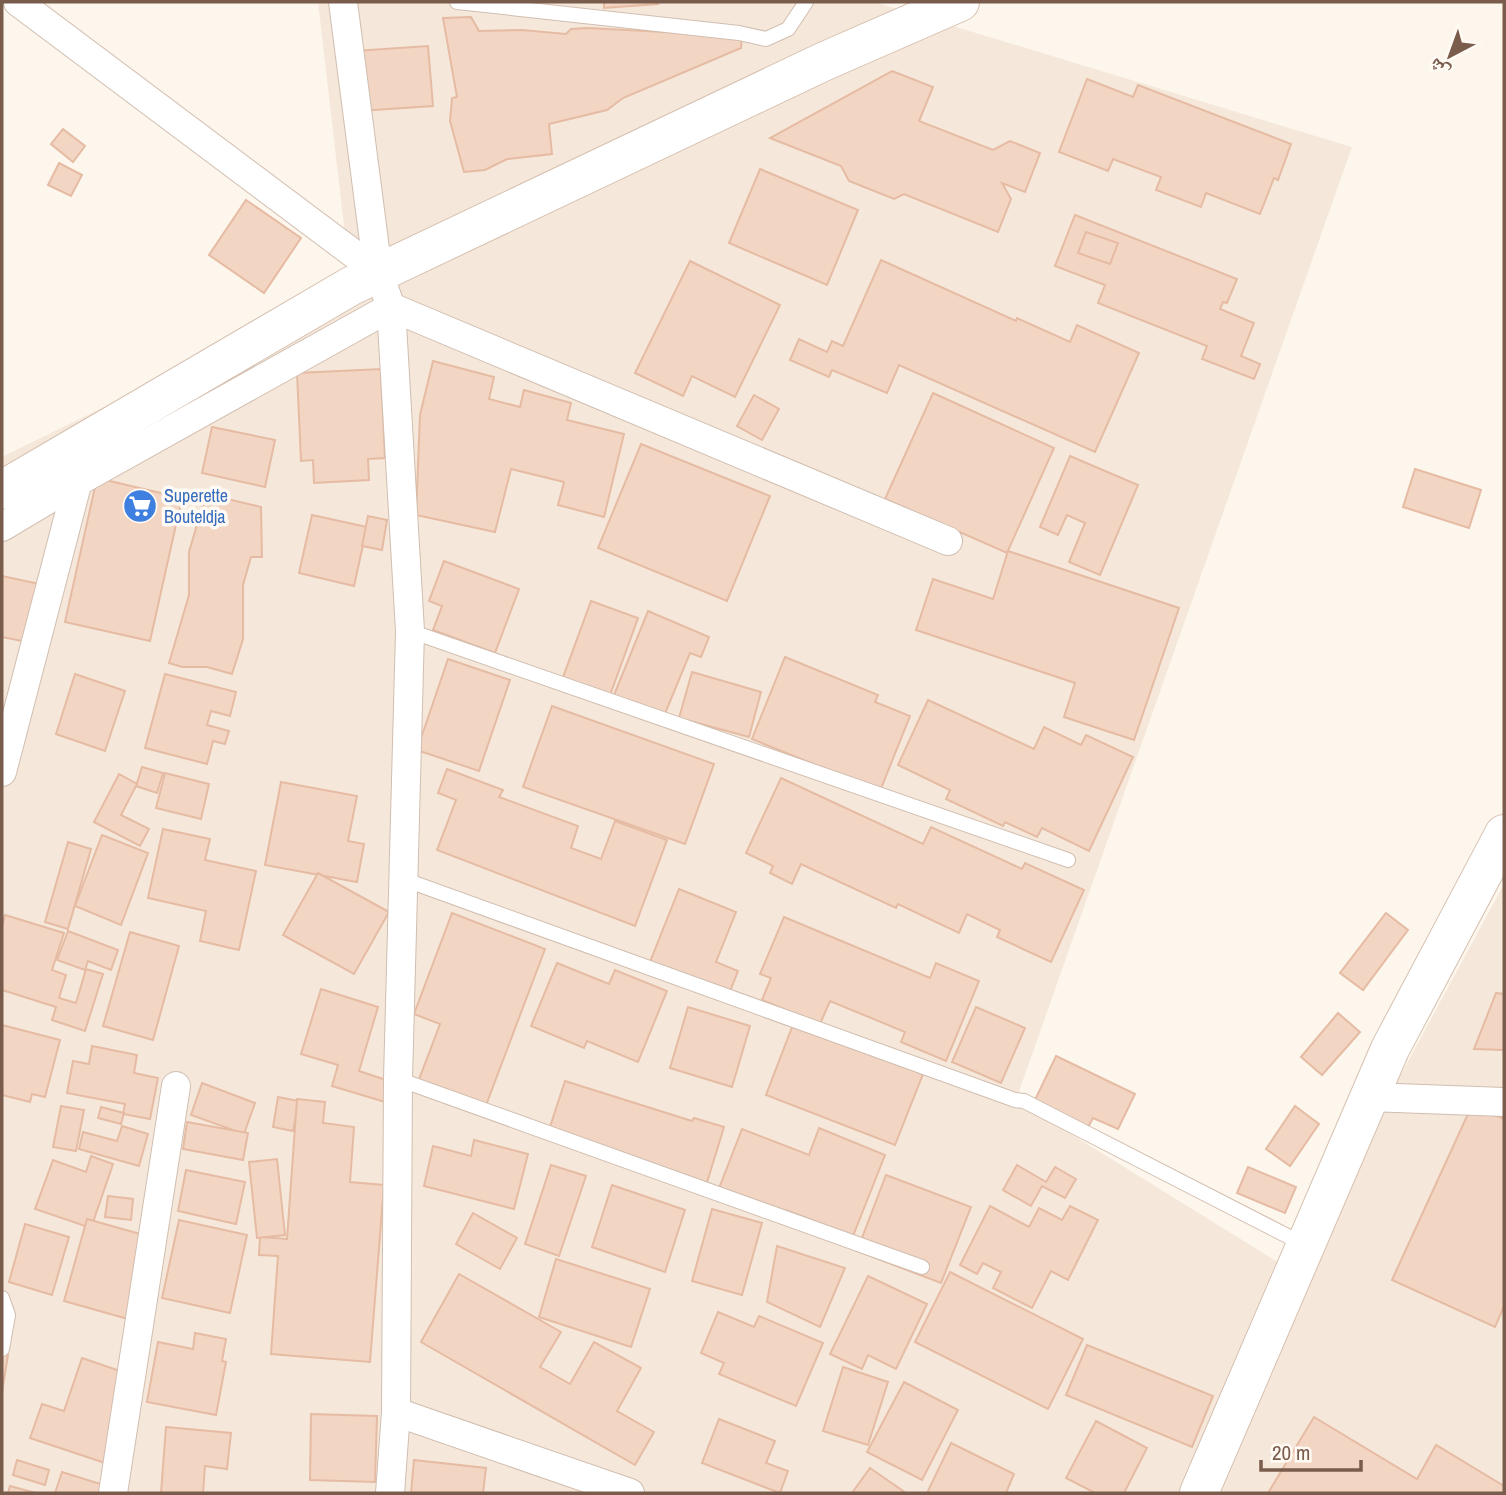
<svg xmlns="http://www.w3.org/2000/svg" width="1506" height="1495" font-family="'Archivo Narrow','Noto Naskh Arabic',sans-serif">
<rect width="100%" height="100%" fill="#fdf6ec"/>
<polygon fill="#f5e8da" points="318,2 874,2 1352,147 1016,1100 1294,1272 1504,884 1504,1493 2,1493 2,457 351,286"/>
<g fill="#f3d5c3" stroke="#e6bba3" stroke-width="2">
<polygon points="604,2 657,2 658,4 604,8"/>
<polygon points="471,17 479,31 522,30 566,34 571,29 587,28 742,36 741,48 623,98 607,110 549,124 552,154 507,159 485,170 464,172 450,121 452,98 457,97 443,18"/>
<polygon points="428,46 433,106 360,111 355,51"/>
<polygon points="892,71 933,87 919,121 993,150 1010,141 1040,153 1025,192 1002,183 1011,199 998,232 904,194 894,199 849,181 841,166 770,138"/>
<polygon points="1087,79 1133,97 1138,85 1291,144 1278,180 1274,178 1260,214 1206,193 1201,207 1156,190 1161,177 1113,159 1108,171 1059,152"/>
<polygon points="63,129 85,146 73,162 51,144"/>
<polygon points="59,163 82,175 71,196 48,185"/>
<polygon points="760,169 858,210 827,285 729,243"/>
<polygon points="246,200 301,238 264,293 209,255"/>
<polygon points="1075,215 1237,279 1227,303 1223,302 1220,309 1254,323 1241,356 1260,364 1254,379 1202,359 1207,346 1098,303 1105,285 1055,266"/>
<polygon points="1086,232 1118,243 1110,264 1078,253"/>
<polygon points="881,260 1016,321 1017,318 1070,342 1077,325 1139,353 1095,452 899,365 887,393 832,370 829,377 790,360 799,339 827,352 832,341 843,346"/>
<polygon points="690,261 780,305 735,397 692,376 683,396 635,373"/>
<polygon points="433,361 494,377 489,399 520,407 524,390 571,403 567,420 624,434 604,517 558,505 564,482 511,469 495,532 416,515 420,415"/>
<polygon points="381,369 385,458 368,459 369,480 314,483 313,460 301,461 297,373"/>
<polygon points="933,393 1054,448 1007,553 885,499"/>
<polygon points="754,395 779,409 762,440 737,426"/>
<polygon points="212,427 275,440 265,487 202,473"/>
<polygon points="641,444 770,496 727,601 598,548"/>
<polygon points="1070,456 1138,485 1100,575 1069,562 1085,523 1067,515 1058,535 1040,527"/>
<polygon points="1415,469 1481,490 1469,528 1403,507"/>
<polygon points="97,478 182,498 150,641 65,622"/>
<polygon points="206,494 261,507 262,557 251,557 243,585 243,639 232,674 207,667 182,667 169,663 189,595 189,552"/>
<polygon points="312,515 367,527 354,586 299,573"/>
<polygon points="368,516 387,520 382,550 362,546"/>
<polygon points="1008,551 1179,608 1134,740 1064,717 1075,683 916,630 933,579 993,599"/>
<polygon points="444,561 519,589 495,653 433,630 442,606 429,601"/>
<polygon points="2,576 44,585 32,643 2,637"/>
<polygon points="591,601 638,618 609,698 562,680"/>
<polygon points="648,611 709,637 701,657 690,653 662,721 612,700"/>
<polygon points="785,657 878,695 875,702 910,716 880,791 752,739"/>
<polygon points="448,659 510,680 479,771 417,750"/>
<polygon points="692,672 761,692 749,737 679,718"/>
<polygon points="75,674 125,691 105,751 56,734"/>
<polygon points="165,674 236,692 230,716 211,711 207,725 229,731 225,744 213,741 207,764 145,748"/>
<polygon points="928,700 1034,749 1044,727 1081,745 1086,735 1133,757 1089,851 1042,828 1037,837 1005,822 1003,826 946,799 950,790 898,765"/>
<polygon points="552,706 714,764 685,844 523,787"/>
<polygon points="142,767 163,773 157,793 136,786"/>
<polygon points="447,769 503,790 499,797 578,826 571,848 601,859 615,821 667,840 635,926 437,850 456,800 438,793"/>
<polygon points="165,773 209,784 201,819 156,808"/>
<polygon points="119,774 137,784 121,815 149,829 140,846 94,822"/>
<polygon points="781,778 923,844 931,827 1022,869 1025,863 1084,890 1051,962 997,937 1000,930 967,914 959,933 898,904 896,908 801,864 792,884 770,873 773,866 746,853"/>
<polygon points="281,782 357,796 348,841 364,844 357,882 265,865"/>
<polygon points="163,829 210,839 205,860 256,871 239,950 200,941 206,911 148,898"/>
<polygon points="102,835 148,853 121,925 75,906"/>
<polygon points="68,842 91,849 68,929 45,922"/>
<polygon points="318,873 389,912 354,974 283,935"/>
<polygon points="679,889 736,912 716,962 738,971 729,994 650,962"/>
<polygon points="452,913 545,949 485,1108 418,1082 440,1024 414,1014"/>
<polygon points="1386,913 1408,930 1363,990 1340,973"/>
<polygon points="5,915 64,933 52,970 66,975 59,998 76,1003 86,969 103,974 85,1031 52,1020 56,1007 2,990 2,927"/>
<polygon points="784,917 930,978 936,963 979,981 946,1061 901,1042 905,1032 830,1001 820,1024 762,1000 771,978 760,974"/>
<polygon points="68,931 118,950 111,970 88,961 85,970 57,960"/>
<polygon points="130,932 179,946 153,1040 103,1026"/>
<polygon points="557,963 609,984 615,970 667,991 638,1062 587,1041 584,1048 531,1026"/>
<polygon points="321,989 378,1007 359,1071 392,1082 385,1102 332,1086 338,1065 301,1054"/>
<polygon points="1496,993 1504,994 1504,1050 1474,1049"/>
<polygon points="688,1007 750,1026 732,1087 670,1068"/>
<polygon points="976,1007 1025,1028 1001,1083 952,1062"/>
<polygon points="1338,1013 1360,1032 1322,1075 1301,1057"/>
<polygon points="794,1022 923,1074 895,1145 766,1095"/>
<polygon points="2,1025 60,1040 45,1097 32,1094 30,1102 2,1095"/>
<polygon points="92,1046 137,1055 134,1073 158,1078 150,1119 123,1114 125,1104 67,1093 73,1061 89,1064"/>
<polygon points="1056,1056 1135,1094 1118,1129 1093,1118 1087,1129 1034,1102"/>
<polygon points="565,1081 692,1121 694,1118 724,1127 705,1189 546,1139"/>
<polygon points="202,1083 255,1103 244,1134 191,1115"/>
<polygon points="278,1097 299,1101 293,1131 273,1127"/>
<polygon points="297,1099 325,1102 323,1123 354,1127 350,1182 384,1185 370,1362 271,1354 278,1256 259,1255 260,1237 287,1239"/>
<polygon points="1472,1105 1504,1119 1504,1306 1495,1327 1392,1280"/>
<polygon points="61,1106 84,1110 76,1151 53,1147"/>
<polygon points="1295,1106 1319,1124 1290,1166 1266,1149"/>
<polygon points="101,1107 124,1113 121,1124 98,1118"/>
<polygon points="187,1122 248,1133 243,1160 183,1149"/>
<polygon points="122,1126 148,1134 139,1166 79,1149 83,1132 117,1141"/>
<polygon points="819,1128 885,1155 853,1236 786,1210 784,1216 718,1191 742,1129 809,1155"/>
<polygon points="474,1140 528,1154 514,1209 424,1186 433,1146 471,1156"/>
<polygon points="91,1156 113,1164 91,1228 35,1209 53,1160 86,1172"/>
<polygon points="277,1159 285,1235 257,1238 249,1162"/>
<polygon points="551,1165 586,1176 559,1256 525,1244"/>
<polygon points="1017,1165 1046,1182 1055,1167 1076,1179 1065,1198 1042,1186 1031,1206 1003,1190"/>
<polygon points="1248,1167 1296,1187 1285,1213 1237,1193"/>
<polygon points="186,1170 245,1182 236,1224 178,1211"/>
<polygon points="886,1175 971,1207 941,1283 857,1251"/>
<polygon points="612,1185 685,1210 665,1272 592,1247"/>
<polygon points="108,1196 133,1199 131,1220 105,1217"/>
<polygon points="990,1206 1029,1227 1039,1208 1062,1220 1070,1206 1098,1220 1068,1280 1051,1271 1032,1308 993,1288 1001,1272 983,1263 977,1274 960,1265"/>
<polygon points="712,1209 762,1223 742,1295 692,1281"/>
<polygon points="473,1213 517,1238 500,1269 456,1244"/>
<polygon points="87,1219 158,1239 135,1321 64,1301"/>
<polygon points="179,1220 247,1235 230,1313 162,1298"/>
<polygon points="25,1224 69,1237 52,1295 9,1282"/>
<polygon points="777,1246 845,1268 820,1327 767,1302"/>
<polygon points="556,1259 650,1289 631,1347 539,1317"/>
<polygon points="950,1272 1083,1339 1048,1409 915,1342"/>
<polygon points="459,1274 561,1332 540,1367 570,1384 594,1342 641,1368 617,1411 654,1432 635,1465 421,1342"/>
<polygon points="868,1276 927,1304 896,1369 868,1355 862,1369 830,1354"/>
<polygon points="718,1312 754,1327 759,1316 823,1343 796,1406 719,1374 724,1363 701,1353"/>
<polygon points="195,1333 226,1339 222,1361 226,1362 216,1415 147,1402 158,1342 193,1349"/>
<polygon points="1087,1345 1213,1396 1192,1447 1066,1395"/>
<polygon points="2,1354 8,1355 2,1392"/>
<polygon points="82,1358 138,1377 108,1464 30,1438 42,1404 64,1411"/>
<polygon points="843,1367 888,1382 868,1445 823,1431"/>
<polygon points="904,1382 958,1410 922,1480 867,1452"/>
<polygon points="311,1414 377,1416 375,1482 310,1480"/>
<polygon points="1314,1417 1417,1479 1436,1445 1504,1486 1504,1493 1268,1493"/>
<polygon points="719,1419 775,1441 766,1463 788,1471 780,1493 702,1463"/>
<polygon points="1096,1421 1147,1448 1124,1493 1095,1493 1066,1478"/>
<polygon points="166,1427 231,1433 227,1469 205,1466 203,1493 207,1493 161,1493"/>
<polygon points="951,1443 1014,1474 1006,1493 927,1493"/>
<polygon points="17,1460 49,1470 45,1485 13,1475"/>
<polygon points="414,1460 486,1468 483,1493 411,1493"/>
<polygon points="870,1468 906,1493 852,1493"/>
<polygon points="62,1472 123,1491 122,1493 55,1493"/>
<polygon points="10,1486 36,1493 8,1493"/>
</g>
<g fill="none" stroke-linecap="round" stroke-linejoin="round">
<g stroke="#d1beb0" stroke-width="16">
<g id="service">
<polyline points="457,2 739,33 766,39 788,29 806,2"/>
<polyline points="410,631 1068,860"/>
<polyline points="403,879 1015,1100 1024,1101 1305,1245"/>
<polyline points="398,1079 922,1267"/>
<polyline points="2,1298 8,1315 2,1349"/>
</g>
</g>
<g stroke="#d1beb0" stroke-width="30">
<g id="minor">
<polyline points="18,2 378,272"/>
<polyline points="343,2 378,272 391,307 410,631 398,1079 396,1412 390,1493"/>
<polyline points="2,527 79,481 391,307 948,541"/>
<polyline points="2,772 80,473"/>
<polyline points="1369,1097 1504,1102"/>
<polyline points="396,1412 630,1493"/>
<polyline points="113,1493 176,1086"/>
</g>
</g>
<g stroke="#d6c0b0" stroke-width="40">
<g id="secondary">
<polyline points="2,490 351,286 825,61 960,2"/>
<polyline points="1199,1493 1390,1049 1504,834"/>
</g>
</g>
<use href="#service" stroke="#fff" stroke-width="14"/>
<use href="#minor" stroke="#fff" stroke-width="28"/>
<use href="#secondary" stroke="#fff" stroke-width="38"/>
</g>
<defs>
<g id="supermarket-disc" transform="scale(1.75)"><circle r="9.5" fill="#3f7fe0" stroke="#fffaf3"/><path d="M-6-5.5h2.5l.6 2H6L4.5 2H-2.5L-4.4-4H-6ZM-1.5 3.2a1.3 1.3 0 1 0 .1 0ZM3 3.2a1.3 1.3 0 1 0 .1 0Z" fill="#fff"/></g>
</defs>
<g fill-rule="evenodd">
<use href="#supermarket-disc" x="140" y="506"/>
</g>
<g text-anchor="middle" stroke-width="7" stroke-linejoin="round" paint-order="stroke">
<g font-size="18" fill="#366cbe" stroke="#fffaf3" text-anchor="start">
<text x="164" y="502">Superette<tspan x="164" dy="21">Bouteldja</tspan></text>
</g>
</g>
<rect width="1506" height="1495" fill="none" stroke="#7a5c4d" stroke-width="7"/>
<g transform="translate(1450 56) rotate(221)" stroke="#fffaf3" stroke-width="5" paint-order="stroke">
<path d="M0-5L12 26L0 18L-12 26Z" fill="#7a5c4d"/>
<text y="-10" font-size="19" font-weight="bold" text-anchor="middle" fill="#7a5c4d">ش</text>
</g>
<path d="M1261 1460v10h100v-10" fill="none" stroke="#7a5c4d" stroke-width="3.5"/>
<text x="1272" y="1460" font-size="21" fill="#7a5c4d" stroke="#fffaf3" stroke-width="5" paint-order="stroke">20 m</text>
</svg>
